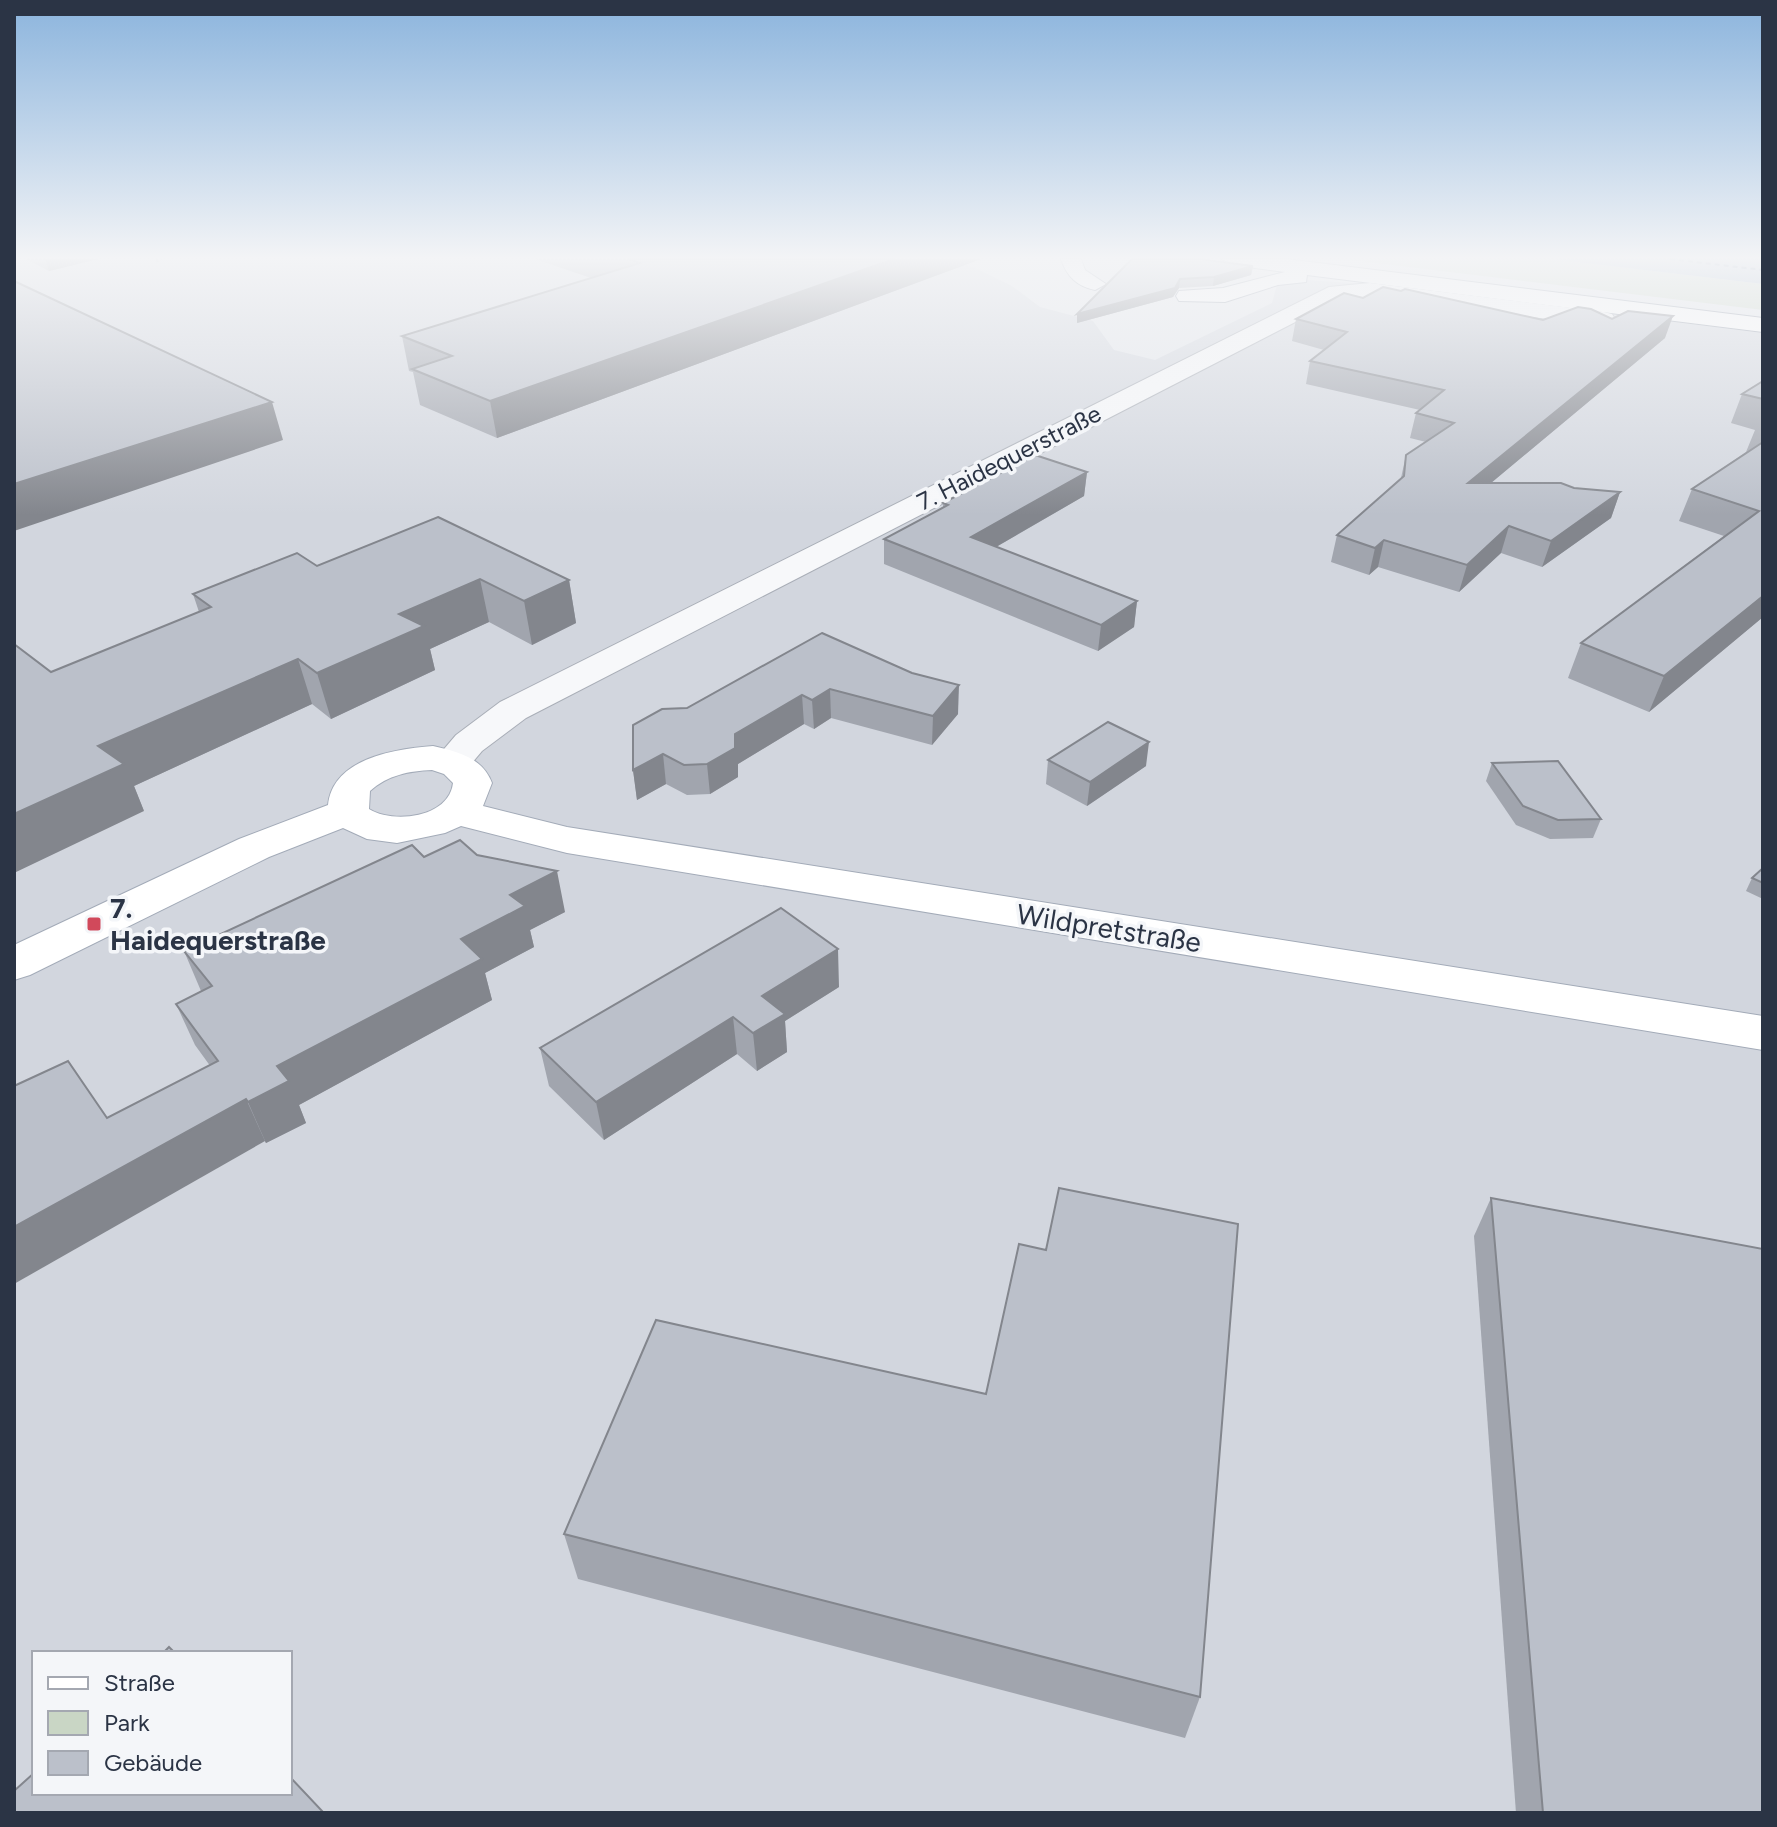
<svg xmlns="http://www.w3.org/2000/svg" width="1777" height="1827" font-family="Figtree,sans-serif">
<rect width="100%" height="100%" fill="#e4e7ec"/>
<path fill="#d2d6de" fill-rule="evenodd" d="M 14,259 L 948,259 L 975,268 L 1012,286 L 1040,307 L 1093,321 L 1114,350 L 1155,360 L 1272,303 L 1277,285 L 1305,280 L 1368,284 L 1763,333 L 1763,1813 L 14,1813 ZM 34,1653 L 290,1653 L 290,1793 L 34,1793 Z"/>
<polygon fill="#c9d6c5" points="1343,259 1552,259 1763,284 1763,310"/>
<polygon fill="#9fb4cc" points="1552,259 1763,259 1763,284"/>
<g fill="none" stroke-linecap="round" stroke-linejoin="round">
<polyline stroke="#34527a" stroke-width="2" stroke-dasharray="5 4" stroke-linecap="butt" points="1670,259 1763,270"/>
<g stroke="#a9aeb7" stroke-width="2">
<polygon id="street" points="1370,283 1604,312 1612,314 1615,319 1612,324 1604,326 1370,297 1342,298 526,718 482,751 466,770 452,774 438,770 433,762 456,735 500,702 1329,287"/>
</g>
<g stroke="#a3abb8" stroke-width="2">
<path id="primary" d="M 433,746 C 458,752 482,757 492,783 L 483,806 L 567,827 L 1763,1016 L 1763,1050 L 567,853 L 461,826 L 445,833 L 397,843 L 367,839 L 343,828 L 269,857 L 30,975 L 14,980 L 14,945 L 239,839 L 328,805 C 333,758 395,749 433,746 ZM 432,770 L 444,774 L 453,783 C 449,818 393,824 369,809 L 370,791 C 388,775 409,771 432,770 Z"/>
</g>
<g stroke="#8b94a3" stroke-width="2">
<g id="highway">
<path d="M 1061,259 L 1081,259 L 1085,270 L 1106,284 L 1095,290 C 1077,286 1067,277 1061,259 Z"/>
<polygon points="1222,259 1286,259 1763,318 1763,332 1307,275 1306,282 1278,285 1225,302 1179,301 1176,296 1179,291 1223,288 1285,272 1232,265"/>
</g>
</g>
<use href="#street" fill="#f7f8fa" fill-rule="evenodd"/>
<use href="#primary" fill="#fff" fill-rule="evenodd"/>
<use href="#highway" fill="#fff" fill-rule="evenodd"/>
<polyline stroke="#7d8696" stroke-width="3" stroke-dasharray="2 4" stroke-linecap="butt" points="156,261 162,259"/>
</g>
<g fill="#a1a5ae">
<polygon points="26,259 98,259 49,271"/>
<polygon points="535,259 981,259 497,438 420,405 413,372 409,371 402,336 591,278"/>
<polygon points="1132,259 1253,266 1251,275 1213,286 1179,288 1173,297 1077,323"/>
<polygon points="1363,298 1543,320 1612,319 1665,338 1491,483 1620,492 1611,518 1542,567 1501,553 1459,592 1378,567 1369,575 1331,562 1337,535 1401,478 1406,455 1426,442 1410,438 1416,413 1420,410 1306,384 1310,361 1324,350 1292,341 1296,319"/>
<polygon points="1763,381 1763,617 1649,712 1568,678 1581,643 1724,536 1679,521 1692,489 1746,452 1755,430 1731,423 1742,394"/>
<polygon points="1087,472 1084,496 996,547 1137,601 1134,627 1098,651 884,564 884,539 943,507 943,503"/>
<polygon points="317,566 569,580 576,623 532,645 489,622 430,649 435,670 331,719 312,704 134,786 144,811 51,672 199,612 193,594"/>
<polygon points="822,633 958,714 932,745 831,718 814,729 804,724 738,764 738,777 710,794 687,795 666,784 637,800 633,770 687,708"/>
<polygon points="1048,760 1146,766 1087,806 1046,784"/>
<polygon points="1492,763 1601,819 1593,838 1550,839 1516,825 1486,781"/>
<polygon points="477,855 565,912 530,930 534,947 485,973 492,1000 299,1105 306,1123 266,1143 195,1045 176,1004 201,991 184,951 424,857"/>
<polygon points="1763,868 1763,899 1746,891 1752,878"/>
<polygon points="839,987 785,1021 787,1052 757,1071 737,1054 604,1140 549,1086 540,1048"/>
<polygon points="1491,1198 1763,1813 1516,1813 1474,1236"/>
<polygon points="564,1534 1200,1697 1185,1738 578,1579"/>
</g>
<g fill="#83868d">
<polygon points="45,259 98,259 49,271"/>
<polygon points="894,259 981,259 497,438 490,401"/>
<polygon points="1253,266 1251,275 1213,286 1214,277"/>
<polygon points="1180,279 1179,288 1173,297 1077,323 1077,314"/>
<polygon points="1673,316 1665,338 1461,508 1468,483"/>
<polygon points="272,402 283,440 14,531 14,484"/>
<polygon points="1087,472 1084,496 970,562 971,537"/>
<polygon points="1620,492 1611,518 1542,567 1551,541"/>
<polygon points="1509,526 1501,553 1459,592 1467,565"/>
<polygon points="1384,540 1378,567 1369,575 1375,548"/>
<polygon points="480,579 489,622 430,649 435,670 331,719 317,673 399,614"/>
<polygon points="569,580 576,623 532,645 524,601"/>
<polygon points="1763,596 1763,617 1649,712 1664,676"/>
<polygon points="1137,601 1134,627 1098,651 1101,625"/>
<polygon points="298,659 312,704 134,786 144,811 14,873 14,814 98,746"/>
<polygon points="959,685 958,714 932,745 933,716"/>
<polygon points="830,689 831,718 814,729 812,700"/>
<polygon points="802,695 804,724 738,764 738,777 710,794 707,764 735,734"/>
<polygon points="1149,742 1146,766 1087,806 1090,782"/>
<polygon points="663,754 666,784 637,800 633,770"/>
<polygon points="557,871 565,912 530,930 534,947 485,973 492,1000 299,1105 306,1123 266,1143 248,1102 277,1066 461,939 510,895"/>
<polygon points="838,949 839,987 785,1021 787,1052 757,1071 753,1033 762,996"/>
<polygon points="733,1017 737,1054 604,1140 596,1102"/>
<polygon points="246,1099 265,1141 14,1284 14,1227"/>
</g>
<g fill="#bbc0ca" stroke="#83868d" stroke-width="2">
<polygon points="629,259 894,259 490,401 412,369 452,356 402,336 640,263"/>
<polygon points="1132,259 1199,259 1253,266 1214,277 1180,279 1175,288 1077,314"/>
<polygon points="14,281 272,402 14,484"/>
<polygon points="1383,287 1401,291 1405,289 1543,320 1578,307 1591,309 1612,319 1628,311 1673,316 1468,483 1561,483 1574,488 1620,492 1551,541 1509,526 1467,565 1384,540 1375,548 1337,535 1404,476 1406,455 1454,423 1416,413 1444,390 1310,361 1347,332 1296,319 1344,293 1363,298"/>
<polygon points="1763,381 1763,399 1742,394"/>
<polygon points="1763,442 1763,596 1664,676 1581,643 1759,511 1692,489"/>
<polygon points="1035,455 1087,472 971,537 1137,601 1101,625 884,539 948,505 943,503"/>
<polygon points="438,517 569,580 524,601 480,579 399,614 424,626 317,673 298,659 98,746 124,764 14,814 14,644 51,672 211,607 193,594 297,553 317,566"/>
<polygon points="822,633 912,673 959,685 933,716 830,689 812,700 802,695 735,734 735,748 707,764 684,765 663,754 633,770 633,725 662,709 687,708"/>
<polygon points="1108,722 1149,742 1090,782 1048,760"/>
<polygon points="1558,761 1601,819 1558,820 1523,806 1492,763"/>
<polygon points="460,840 477,855 557,871 510,895 525,906 461,939 482,959 277,1066 289,1081 248,1102 246,1099 14,1227 14,1086 68,1061 107,1118 218,1061 176,1004 212,986 184,951 412,845 424,857"/>
<polygon points="1763,868 1763,883 1752,878"/>
<polygon points="781,908 838,949 762,996 785,1014 753,1033 733,1017 596,1102 540,1048"/>
<polygon points="1059,1188 1238,1224 1200,1697 564,1534 656,1320 986,1394 1019,1244 1046,1250"/>
<polygon points="1491,1198 1763,1249 1763,1813 1543,1813"/>
<polygon points="169,1647 175,1653 163,1653"/>
<polygon points="34,1773 34,1793 290,1793 290,1777 323,1812 14,1813 14,1791"/>
</g>
<linearGradient id="sky" x2="0" y2="1"><stop stop-color="#8bb4dd"/><stop offset="0.5" stop-color="#f3f4f6"/><stop offset="1" stop-color="#f3f4f6" stop-opacity="0"/></linearGradient>
<rect width="1777" height="515" fill="url(#sky)"/>
<rect fill="#d1495b" stroke="#f4f6f9" stroke-width="3" x="86" y="916" width="16" height="16" rx="4"/>
<g text-anchor="middle" stroke-width="7" stroke-linejoin="round" paint-order="stroke">
<g font-size="24" fill="#2b3445" stroke="#f4f6f9">
<text transform="translate(1009 458) rotate(-27)" y="8">7. Haidequerstraße</text>
</g>
<g font-size="28" font-weight="bold" fill="#2b3445" stroke="#f4f6f9" text-anchor="start">
<text x="110" y="918">7.<tspan x="110" dy="32">Haidequerstraße</tspan></text>
</g>
<g font-size="28" fill="#2b3445" stroke="#f4f6f9">
<text transform="translate(1109 928) rotate(9)" y="10">Wildpretstraße</text>
</g>
</g>
<rect width="1777" height="1827" fill="none" stroke="#2b3445" stroke-width="32"/>
<rect x="32" y="1651" width="260" height="144" fill="#f4f6f9" stroke="#a4a8b1" stroke-width="2"/>
<rect x="48" y="1677" width="40" height="12" fill="#ffffff" stroke="#a4a8b1" stroke-width="2"/>
<text x="104" y="1691" font-size="24" fill="#2b3445">Straße</text>
<rect x="48" y="1711" width="40" height="24" fill="#c9d6c5" stroke="#a4a8b1" stroke-width="2"/>
<text x="104" y="1731" font-size="24" fill="#2b3445">Park</text>
<rect x="48" y="1751" width="40" height="24" fill="#bbc0ca" stroke="#a4a8b1" stroke-width="2"/>
<text x="104" y="1771" font-size="24" fill="#2b3445">Gebäude</text>
</svg>
